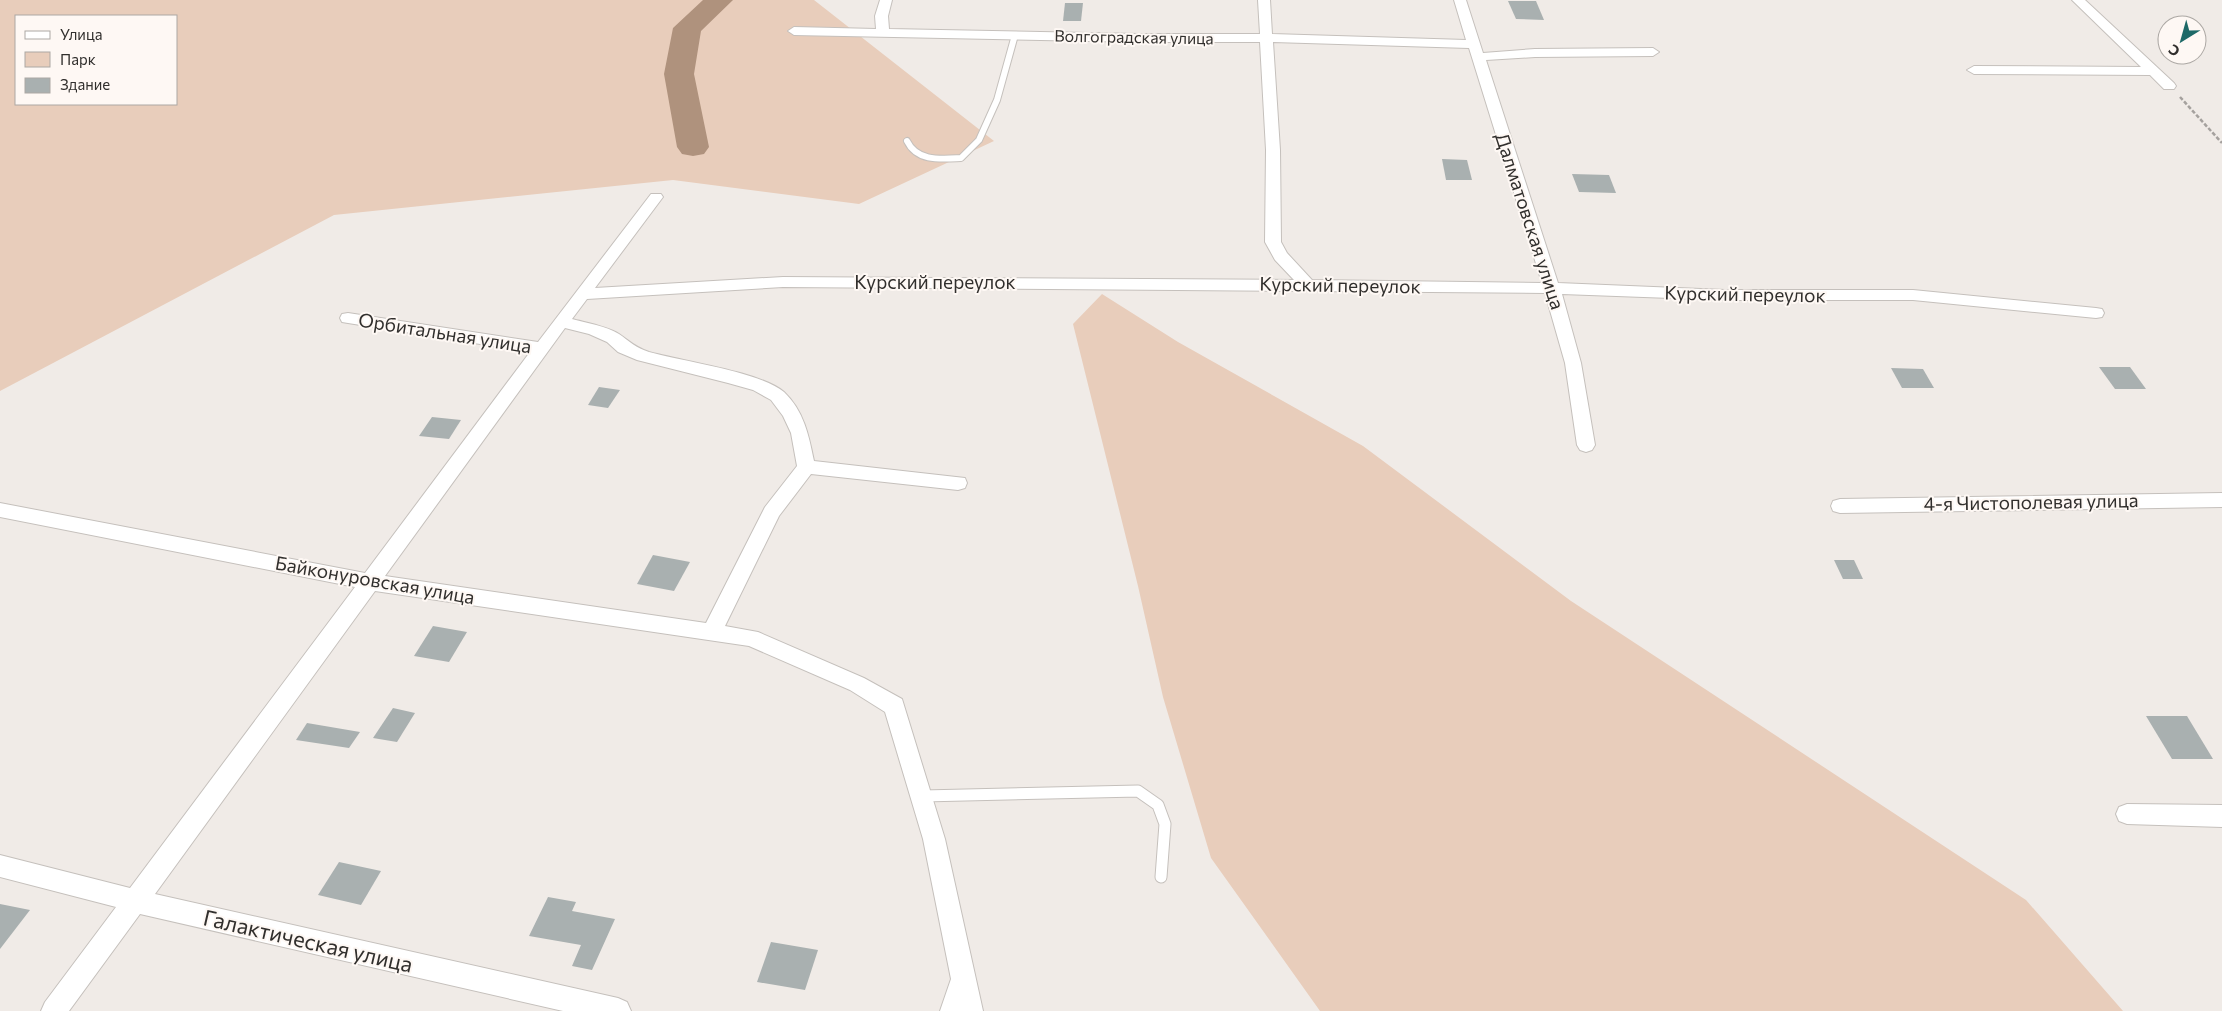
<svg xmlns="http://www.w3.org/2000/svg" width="2222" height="1011" font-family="Commissioner,sans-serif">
<rect width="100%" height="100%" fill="#f0ebe7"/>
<g fill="#e8cdbb" fill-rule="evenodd">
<path d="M 0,0 L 814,0 L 994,141 L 859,204 L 673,180 L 334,215 L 0,391 ZM 16,16 L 176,16 L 176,104 L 16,104 Z"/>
<polygon points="1102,294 1178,342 1363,446 1571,601 2026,900 2123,1011 1320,1011 1211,858 1163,697 1138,586 1073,324"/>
</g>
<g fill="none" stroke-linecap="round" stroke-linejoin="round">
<polygon fill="#af927d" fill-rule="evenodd" points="703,0 733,0 701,31 694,74 709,147 704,154 693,156 682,154 677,147 664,74 673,28"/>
</g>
<g fill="#a9b0b0">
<polygon points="1508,1 1536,1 1544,20 1516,19"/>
<polygon points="1065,3 1083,3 1081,21 1063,21"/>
<polygon points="1442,159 1467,160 1472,180 1446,180"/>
<polygon points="1572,174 1609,175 1616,193 1579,192"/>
<polygon points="2099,367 2130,367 2146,389 2115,389"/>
<polygon points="1891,368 1923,369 1934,388 1902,388"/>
<polygon points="599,387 620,390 608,408 588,405"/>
<polygon points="432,417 461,420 449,439 419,436"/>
<polygon points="653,555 690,562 674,591 637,584"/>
<polygon points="1834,560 1854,560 1863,579 1843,579"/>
<polygon points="433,626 467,632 449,662 414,656"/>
<polygon points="393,708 415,713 397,742 373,738"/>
<polygon points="2146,716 2187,716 2213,759 2172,759"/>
<polygon points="307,723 360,732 349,748 296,740"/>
<polygon points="339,862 381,871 361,905 318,895"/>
<polygon points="548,897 576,902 572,911 615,919 592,970 572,966 581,945 529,936"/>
<polygon points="0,904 30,910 0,949"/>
<polygon points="771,942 818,950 805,990 757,982"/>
</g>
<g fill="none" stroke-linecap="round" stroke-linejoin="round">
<g stroke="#c5c0bc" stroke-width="8">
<path id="service-far1" d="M 907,141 C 917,162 941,159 961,158 L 979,140 L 997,100 L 1015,35"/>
</g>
<g stroke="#c5c0bc" stroke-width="13">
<polyline id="service" points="923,796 1138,791 1158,805 1165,824 1161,877"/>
</g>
<g stroke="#c5c0bc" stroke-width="2">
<g id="minor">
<path d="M 880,0 L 892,0 L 888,16 L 889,29 L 1139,34 L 1260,34 L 1258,0 L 1270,0 L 1272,34 L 1466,40 L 1454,0 L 1466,0 L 1483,53 L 1535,49 L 1653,48 L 1659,52 L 1653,56 L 1535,57 L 1486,60 L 1558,283 L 1725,290 L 1913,290 L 2096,308 L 2102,309 L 2104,313 L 2102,317 L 2096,318 L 1913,300 L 1725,300 L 1562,294 L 1581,363 L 1595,445 L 1592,450 L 1586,452 L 1580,450 L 1577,445 L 1565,363 L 1545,293 L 783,287 L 587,299 L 572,319 C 587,323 606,326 619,334 C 629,341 636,348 649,352 C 681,361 761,372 784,392 C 804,411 809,436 814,461 L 965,478 L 967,483 L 965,488 L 958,490 L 811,474 L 779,516 L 725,626 L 758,632 L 864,678 L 902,699 L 945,839 L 983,1011 L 940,1011 L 951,979 L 923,839 L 885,712 L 850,690 L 749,646 L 375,591 L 155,894 L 618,998 L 627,1002 L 631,1011 L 563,1011 L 140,914 L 69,1011 L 41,1011 L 45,1002 L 116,907 L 0,877 L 0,855 L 130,888 L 355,587 L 0,517 L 0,503 L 365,573 L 530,352 L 348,323 L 342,322 L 340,318 L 342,314 L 348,313 L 538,342 L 651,194 L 661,194 L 663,197 L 595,288 L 783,277 L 1294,280 L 1275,260 L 1265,242 L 1266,150 L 1260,42 L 1139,42 L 794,35 L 788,31 L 794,27 L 876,29 L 875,16 ZM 1273,42 L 1469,48 L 1542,283 L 1312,280 L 1287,253 L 1281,242 L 1280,150 ZM 565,328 L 589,334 L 607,342 L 618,352 L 637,360 L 728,383 L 753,390 L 771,400 L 783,416 L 791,433 L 797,466 L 765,507 L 706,623 L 385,576 Z"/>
<polygon points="2072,0 2085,0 2174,83 2176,86 2174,89 2164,89 2150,75 1974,74 1967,70 1974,66 2141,67"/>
<polygon points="2222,493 2222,507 1840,513 1833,511 1831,506 1833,501 1840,499"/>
<polygon points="2127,804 2222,805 2222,827 2127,824 2119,821 2116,814 2119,807"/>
</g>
</g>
<polyline stroke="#a5a19e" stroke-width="2.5" stroke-dasharray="4 2" stroke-linecap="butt" points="2180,97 2222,143"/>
<use href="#service-far1" stroke="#fff" stroke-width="6"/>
<use href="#service" stroke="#fff" stroke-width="11"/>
<use href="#minor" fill="#fff" fill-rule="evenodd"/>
</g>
<g text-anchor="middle" stroke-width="4" stroke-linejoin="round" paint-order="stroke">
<g font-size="16" fill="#312f2d" stroke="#fef8f4">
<text transform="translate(1134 37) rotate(1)" y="6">Волгоградская улица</text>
</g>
<g font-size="19" fill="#312f2d" stroke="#fef8f4">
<text transform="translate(1530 221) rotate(72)" y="7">Далматовская улица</text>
<text x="935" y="289">Курский переулок</text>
<text transform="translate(1340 285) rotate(1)" y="7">Курский переулок</text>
<text transform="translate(1745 294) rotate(1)" y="7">Курский переулок</text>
<text transform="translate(445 333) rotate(9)" y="7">Орбитальная улица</text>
<text transform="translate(2031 502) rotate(-1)" y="7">4-я Чистополевая улица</text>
<text transform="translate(375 580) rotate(10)" y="7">Байконуровская улица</text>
</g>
<g font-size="22" fill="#312f2d" stroke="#fef8f4">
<text transform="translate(308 941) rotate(13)" y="8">Галактическая улица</text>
</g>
</g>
<rect x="15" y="15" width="162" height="90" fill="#fef8f4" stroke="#aca8a4"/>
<rect x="25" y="31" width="25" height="8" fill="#ffffff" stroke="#aca8a4"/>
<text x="60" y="40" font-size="15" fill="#312f2d">Улица</text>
<rect x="25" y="52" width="25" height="15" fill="#e8cdbb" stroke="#aca8a4"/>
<text x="60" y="65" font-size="15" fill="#312f2d">Парк</text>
<rect x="25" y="78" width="25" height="15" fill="#a9b0b0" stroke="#aca8a4"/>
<text x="60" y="90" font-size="15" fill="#312f2d">Здание</text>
<g transform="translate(2182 40) rotate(217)"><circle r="24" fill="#fef8f4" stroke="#aca8a4"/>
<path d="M0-4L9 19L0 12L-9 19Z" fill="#1d6967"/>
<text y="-8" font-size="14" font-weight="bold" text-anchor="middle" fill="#312f2d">С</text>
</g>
</svg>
